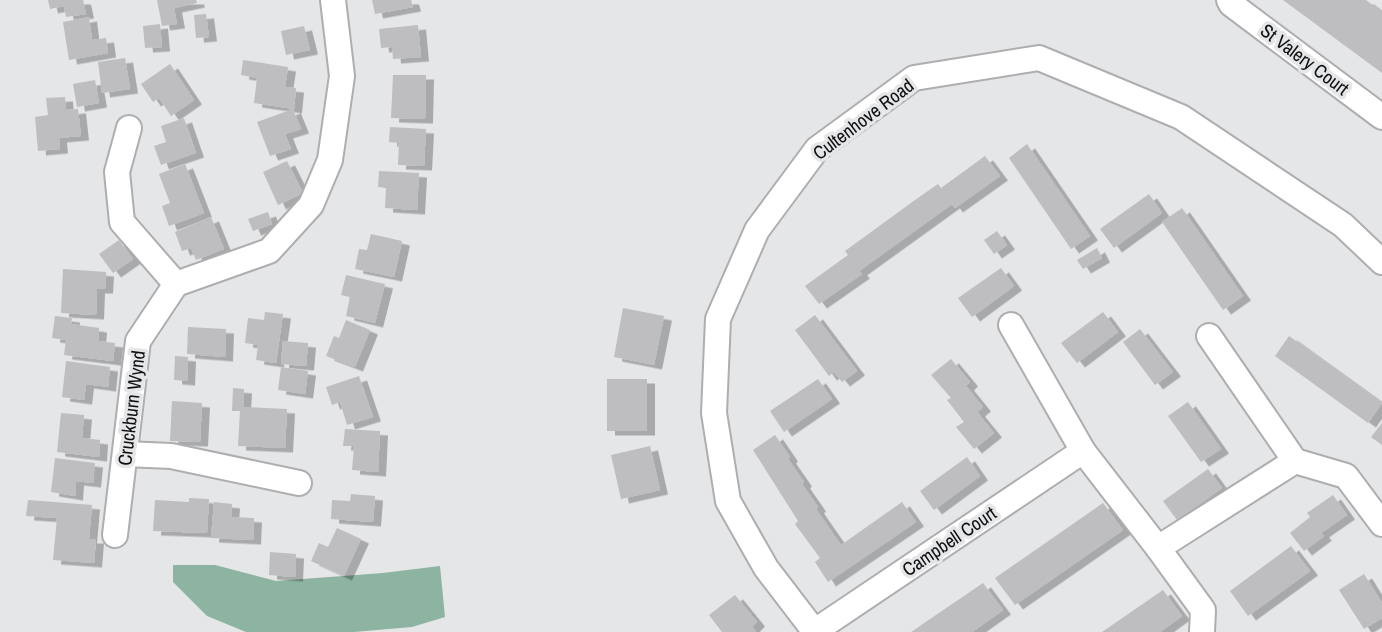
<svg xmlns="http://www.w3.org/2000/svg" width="1382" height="632" font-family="'Archivo Narrow',sans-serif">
<defs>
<filter id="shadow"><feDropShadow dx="8" dy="4.5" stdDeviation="0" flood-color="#0004"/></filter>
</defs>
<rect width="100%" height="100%" fill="#e5e6e8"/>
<polygon fill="#8db3a1" points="173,565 215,565 276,581 383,573 440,566 445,617 412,627 354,632 246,632 207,616 173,582"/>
<g fill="#bebdbf" filter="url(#shadow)">
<polygon points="48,0 83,0 86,14 66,17 64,6 50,9"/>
<polygon points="157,0 196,0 197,3 174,8 177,24 162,26"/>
<polygon points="372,0 411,0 413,7 375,14"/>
<polygon points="1283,0 1366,0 1382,12 1382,73"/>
<polygon points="206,14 209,37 196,38 194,15"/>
<polygon points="89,17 92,40 106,38 108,53 69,60 63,22"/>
<polygon points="160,24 162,47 145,48 143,26"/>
<polygon points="418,25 421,57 393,59 392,47 381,48 379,29"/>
<polygon points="304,26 310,50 286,55 281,31"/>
<polygon points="125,58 130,89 102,93 98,62"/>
<polygon points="243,60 288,67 285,87 296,88 294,109 254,103 257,78 241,75"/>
<polygon points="170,64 194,100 171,116 159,98 153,102 141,84"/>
<polygon points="393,75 426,75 425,119 391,118"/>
<polygon points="95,80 99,103 77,107 73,84"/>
<polygon points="65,97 66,110 78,109 81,136 59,138 60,149 38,151 35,117 48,115 46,98"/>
<polygon points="293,109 301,129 285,134 291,149 270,156 257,122"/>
<polygon points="184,118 196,153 161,165 154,146 166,142 161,126"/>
<polygon points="390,127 426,129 424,166 398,165 399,143 389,142"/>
<polygon points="1027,144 1090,236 1071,249 1009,158"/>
<polygon points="985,156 1000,176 955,208 952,204 859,271 862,274 819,304 805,286 848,255 845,251 915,200 938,184 941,188"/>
<polygon points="287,161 303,193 278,205 263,172"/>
<polygon points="185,164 204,213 169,226 162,206 170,203 159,174"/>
<polygon points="379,171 419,173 417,210 385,208 386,188 378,187"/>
<polygon points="1149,194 1162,213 1114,248 1100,229"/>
<polygon points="1182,208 1243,296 1223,310 1162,222"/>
<polygon points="268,212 272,224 253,231 248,219"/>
<polygon points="211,217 224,249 196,260 191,248 182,251 175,232"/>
<polygon points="997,231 1007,245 994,254 984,240"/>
<polygon points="371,234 402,241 394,277 355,269 359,249 367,250"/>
<polygon points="119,240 133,259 113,273 99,254"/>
<polygon points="1097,248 1102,258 1083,269 1077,260"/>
<polygon points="1001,268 1014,286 972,317 958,298"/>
<polygon points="63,269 106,272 105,289 97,289 96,315 61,313"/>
<polygon points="346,275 385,284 375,323 346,316 350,297 341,295"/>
<polygon points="623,308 664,316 654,365 614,357"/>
<polygon points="265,312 283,314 276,363 256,360 258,345 245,343 248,318 264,320"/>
<polygon points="1103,312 1118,332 1077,363 1061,343"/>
<polygon points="815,315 857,371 842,382 834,372 829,376 795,330"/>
<polygon points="55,316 72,318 71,324 99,328 98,341 115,343 113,361 64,355 66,340 52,338"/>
<polygon points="346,320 370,330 355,367 326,356 334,336 339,338"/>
<polygon points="188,327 226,329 225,357 187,354"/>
<polygon points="1140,329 1173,372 1155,385 1123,342"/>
<polygon points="1289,336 1382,403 1368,423 1275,356"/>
<polygon points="283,341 308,343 306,366 281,364"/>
<polygon points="175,356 188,357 187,381 174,380"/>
<polygon points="951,359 970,382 966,386 983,407 977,412 994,433 974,449 956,427 964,422 947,400 951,398 931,375"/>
<polygon points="66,361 110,367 108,387 86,384 84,400 62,397"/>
<polygon points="281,367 308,371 305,394 278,390"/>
<polygon points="359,376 373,417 347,425 340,402 332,405 326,387"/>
<rect x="607" y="379" width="40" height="52"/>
<polygon points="818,379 832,399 784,432 770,411"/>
<polygon points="233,388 244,389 243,407 287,409 285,448 238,446 240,411 232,411"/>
<polygon points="172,401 202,403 200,442 170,441"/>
<polygon points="1188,402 1221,449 1201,462 1168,416"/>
<polygon points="61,413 84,415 82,438 100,440 99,457 57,452"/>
<polygon points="1382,423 1382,445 1371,437"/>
<polygon points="345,429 380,431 378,472 352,470 354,446 343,446"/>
<polygon points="775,435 790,457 788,459 804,482 802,484 818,507 816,509 841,545 902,502 916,522 828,582 815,562 820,558 795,524 798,521 753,450"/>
<polygon points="650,446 660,490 621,499 611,455"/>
<polygon points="967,457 980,476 934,510 920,491"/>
<polygon points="55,458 95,463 93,483 76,481 75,496 51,492"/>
<polygon points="1208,469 1222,488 1177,520 1163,501"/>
<polygon points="351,494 375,496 373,522 331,519 332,500 350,501"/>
<polygon points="1333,495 1347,515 1321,533 1324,536 1304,551 1290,533 1310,517 1307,513"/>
<polygon points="189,498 209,499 207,533 153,531 155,500 189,502"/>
<polygon points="28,500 92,505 89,539 96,539 94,563 53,560 57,518 26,516"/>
<polygon points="214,502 232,504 231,517 254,518 253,540 211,538"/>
<polygon points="1103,503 1123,530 1015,605 995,578"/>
<polygon points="337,528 361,539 344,576 311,561 319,543 328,547"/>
<polygon points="1291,546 1310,571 1248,616 1230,591"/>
<polygon points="270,552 296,554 295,577 269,575"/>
<polygon points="1364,574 1382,603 1382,618 1364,629 1339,590"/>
<polygon points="983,583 1003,610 972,632 911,632"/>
<polygon points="1163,590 1182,616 1160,632 1102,632"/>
<polygon points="735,595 757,622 752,627 756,632 722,632 709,615"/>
</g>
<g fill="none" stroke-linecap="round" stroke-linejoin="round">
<g stroke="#aeaeb0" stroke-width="28">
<g id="minor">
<polyline points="1229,0 1231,4 1382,117"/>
<polyline points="129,128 117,172 122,222 176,284"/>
<polyline points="1011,325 1083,451 1158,548 1295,461"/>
<polyline points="1209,336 1295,461 1346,476 1382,524"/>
<polyline points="125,454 171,456 299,483"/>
<polyline points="115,535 138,341 176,284 269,251 311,205 330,160 342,76 333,0"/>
<polyline points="1158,548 1203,610 1202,632"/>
<polyline points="815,631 1083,451"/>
<polyline points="815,632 766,568 728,501 714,413 718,319 757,230 817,149 914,78 1039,58 1181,117 1343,225 1382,262"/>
</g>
</g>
<use href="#minor" stroke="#fff" stroke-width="24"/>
</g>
<g text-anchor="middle" stroke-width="7" stroke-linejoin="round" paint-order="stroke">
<g font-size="19" fill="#0f0f10" stroke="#e5e6e8">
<text transform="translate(1305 59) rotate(37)" y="7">St Valery Court</text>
<text transform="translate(863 119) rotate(-37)" y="7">Cultenhove Road</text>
<text transform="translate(131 408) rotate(-83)" y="7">Cruckburn Wynd</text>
<text transform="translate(949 541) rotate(-34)" y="7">Campbell Court</text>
</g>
</g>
</svg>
